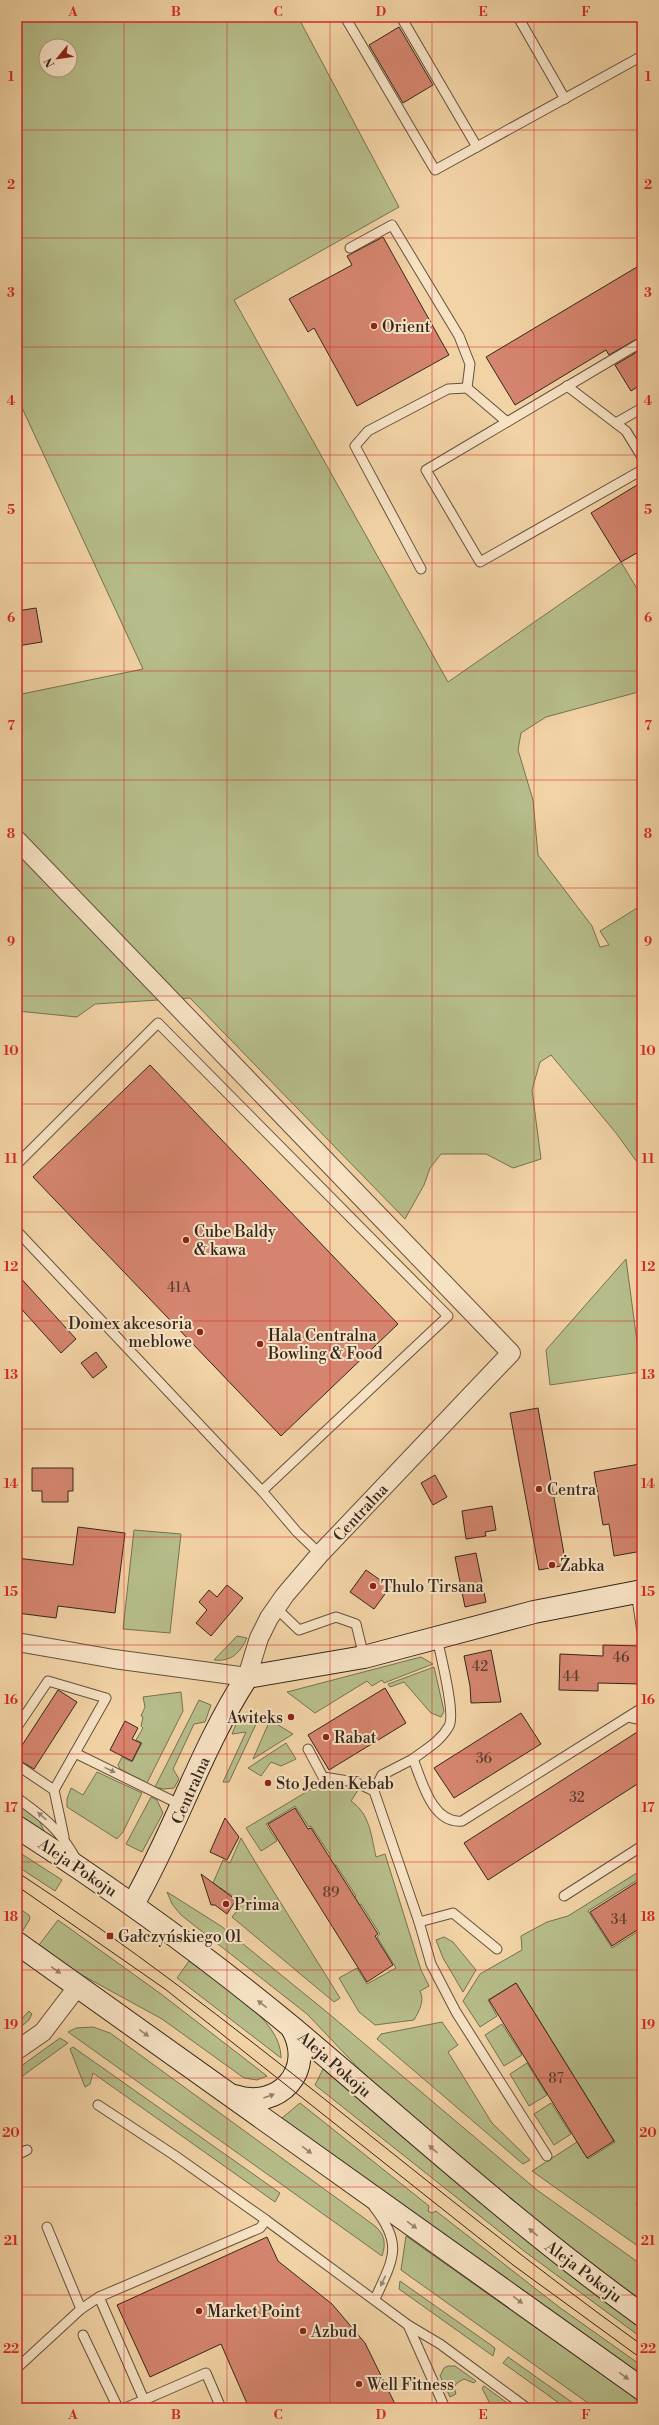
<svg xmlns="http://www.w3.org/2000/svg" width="659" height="2425" font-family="'Libre Bodoni',serif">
<rect width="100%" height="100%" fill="#f2d3a5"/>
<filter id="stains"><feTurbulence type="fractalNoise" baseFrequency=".005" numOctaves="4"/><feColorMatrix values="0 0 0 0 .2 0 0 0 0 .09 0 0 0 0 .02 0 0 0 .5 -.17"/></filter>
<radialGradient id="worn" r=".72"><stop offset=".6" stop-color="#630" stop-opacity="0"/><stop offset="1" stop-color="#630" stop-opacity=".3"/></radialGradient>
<g fill="#b6bd8a" stroke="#757253" fill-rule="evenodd">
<path d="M 17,17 L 298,17 L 399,207 L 234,300 L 448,682 L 621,562 L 642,597 L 642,691 L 546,717 L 521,733 L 518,750 L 533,800 L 538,855 L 592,926 L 600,947 L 609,945 L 600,931 L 642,905 L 642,1169 L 616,1133 L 551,1055 L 540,1062 L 532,1090 L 541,1159 L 513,1168 L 486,1154 L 441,1154 L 430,1168 L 424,1185 L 405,1219 L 190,998 L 95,1004 L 77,1017 L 17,1011 L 17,695 L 143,669 L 17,397 ZM 46,46 L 70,46 L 70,70 L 46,70 Z"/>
<polygon points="626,1259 641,1372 550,1385 546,1350"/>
<polygon points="134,1530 181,1534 170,1633 123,1629"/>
<path d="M 237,1636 L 247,1638 C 240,1653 231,1662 214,1660 Z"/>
<polygon points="421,1657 433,1664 384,1683 382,1680 372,1686 367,1681 315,1713 287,1692"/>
<polygon points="434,1667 444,1711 441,1717 431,1713 404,1682 390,1687 388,1684"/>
<polygon points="181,1692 183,1711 147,1783 120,1769 118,1765 122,1757 132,1762 142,1743 136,1740 143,1728 141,1726 143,1717 141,1716 145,1707 143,1697"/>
<polygon points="199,1700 211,1705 205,1722 194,1724 173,1769 179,1779 174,1788 163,1789 155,1787"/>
<polygon points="239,1717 256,1720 257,1722 229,1782 223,1782 246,1732 232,1734"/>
<polygon points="270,1720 293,1734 253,1759"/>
<polygon points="286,1743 296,1759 281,1766 271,1762 261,1776 248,1768"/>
<polygon points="97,1772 142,1793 123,1832 117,1839 67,1807 67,1799 71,1788 83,1795"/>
<path d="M 318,1785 L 358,1790 L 351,1801 C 370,1814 371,1835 376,1857 L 385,1854 L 421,1970 L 429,1986 L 420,1991 C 425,2001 419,2011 414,2020 L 375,2025 L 359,2012 L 339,1978 L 357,1968 L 367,1984 L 396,1968 L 377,1937 L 380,1934 L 361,1904 L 358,1905 L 353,1898 L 356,1896 L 336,1865 L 333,1866 L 328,1858 L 331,1856 L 311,1826 L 309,1827 L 295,1806 L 266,1824 L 277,1841 L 261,1851 L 246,1828 Z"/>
<polygon points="151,1797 157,1800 163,1813 142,1852 126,1844"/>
<polygon points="17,1803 39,1820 45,1833 17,1814"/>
<polygon points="241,1838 254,1860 340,1998 334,2002 232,1917 243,1903 213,1883 223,1860 230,1863"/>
<polygon points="17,1851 62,1880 55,1891 17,1866"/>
<polygon points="640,1871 642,1877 588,1911 612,1948 642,1929 642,2197 636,2205 642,2210 642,2249 532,2171 577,2142 588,2159 615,2142 516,1983 488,2000 497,2016 480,2027 463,2001 480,1974 522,1950 521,1936 547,1922 568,1916"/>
<polygon points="167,1892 221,1926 328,2013 537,2190 642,2265 642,2301 592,2265 513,2202 367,2077 307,2014 181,1915 172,1904"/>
<polygon points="17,1907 29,1915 30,1919 22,1932 17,1928"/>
<polygon points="58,1920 161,1994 267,2076 257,2080 244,2078 162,2019 80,1974 39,1945"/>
<polygon points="444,1937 453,1942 476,1970 463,1992 443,1958 436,1940"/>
<path d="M 189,1961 C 218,1983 282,2019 281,2058 L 177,1978 Z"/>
<polygon points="29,2011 32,2014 29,2020 17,2030 17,2024"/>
<polygon points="442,2022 458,2045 448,2052 492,2123 530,2160 523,2164 377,2039 381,2034"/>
<polygon points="502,2024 522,2055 504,2066 485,2035"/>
<path d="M 93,2027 L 110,2033 L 375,2226 C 385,2235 386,2244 382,2256 L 68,2032 L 76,2028 Z"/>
<polygon points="60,2038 68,2043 17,2080 17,2069"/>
<polygon points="73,2047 280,2193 275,2202 93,2073 90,2084 85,2087 70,2049"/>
<polygon points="527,2063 547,2095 529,2106 510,2074"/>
<path d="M 323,2069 C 427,2158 530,2248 642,2328 L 642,2338 L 524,2251 L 315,2085 Z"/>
<polygon points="300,2103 429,2206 428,2211 432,2213 436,2211 559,2307 642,2366 642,2375 282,2118"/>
<polygon points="551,2103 571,2134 554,2145 534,2114"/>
<polygon points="406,2236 642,2403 642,2408 595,2408 401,2270"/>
<polygon points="400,2281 495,2348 493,2356 399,2289"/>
<polygon points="508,2357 580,2408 566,2408 503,2363"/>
<polygon points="448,2366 455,2366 476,2381 474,2383 464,2379 457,2383 454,2387 456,2394 450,2397 440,2376 444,2368"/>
<polygon points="484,2386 510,2405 513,2408 492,2408 482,2388"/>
</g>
<g fill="#d5856f" stroke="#34271c">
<polygon points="399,27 433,85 403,103 369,45"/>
<polygon points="383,237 449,355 357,406 314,328 308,332 289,299 352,265 347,256"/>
<polygon points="642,264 642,336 609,355 606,350 515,405 486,357"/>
<polygon points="642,349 642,384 631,391 615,365"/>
<polygon points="642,482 642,550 621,562 591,513"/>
<polygon points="36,608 42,642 17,646 17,611"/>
<polygon points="150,1065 398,1324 281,1436 33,1177"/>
<polygon points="17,1274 76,1339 61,1353 17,1304"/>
<polygon points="96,1352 107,1367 93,1378 81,1363"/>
<polygon points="538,1408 566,1565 539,1570 510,1413"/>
<polygon points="640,1464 642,1474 642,1551 614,1556 609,1524 603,1525 594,1472"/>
<polygon points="32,1468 73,1468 73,1491 68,1491 68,1502 42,1502 42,1491 32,1491"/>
<polygon points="435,1475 447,1497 433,1505 421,1483"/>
<polygon points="492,1506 496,1530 485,1532 486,1536 466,1539 462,1511"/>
<polygon points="78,1527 125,1533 115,1613 58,1606 56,1618 17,1613 17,1558 73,1565"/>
<polygon points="476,1553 486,1602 465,1607 455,1557"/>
<polygon points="366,1570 390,1587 374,1609 350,1592"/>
<polygon points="227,1585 243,1598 211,1636 196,1623 207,1610 199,1602 209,1590 217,1597"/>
<polygon points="603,1645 642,1646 642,1684 598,1683 598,1691 559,1690 560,1654 603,1656"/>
<polygon points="491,1650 501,1702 471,1703 470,1686 464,1656"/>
<polygon points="385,1688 406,1723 329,1770 308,1735"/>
<polygon points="58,1690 77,1702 34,1769 17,1759 17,1753"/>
<polygon points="521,1713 541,1744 454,1798 434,1768"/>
<polygon points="125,1721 138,1728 132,1739 141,1743 132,1761 110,1750"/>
<polygon points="642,1729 642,1781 488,1880 464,1843"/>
<polygon points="295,1808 308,1829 311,1828 378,1934 375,1936 393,1965 367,1982 268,1824"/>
<polygon points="225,1818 239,1837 227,1860 210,1852"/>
<polygon points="201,1874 236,1900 227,1914 215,1905 211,1905"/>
<polygon points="642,1879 642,1927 612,1946 590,1912"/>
<polygon points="516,1983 614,2141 587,2158 489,2000"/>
<polygon points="267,2237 278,2261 332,2304 365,2343 397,2408 249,2408 221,2344 150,2377 117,2305"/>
</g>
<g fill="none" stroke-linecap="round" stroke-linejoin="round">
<g stroke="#64523e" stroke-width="11">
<g id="lane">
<polyline points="345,17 435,170 642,56"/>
<polyline points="401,17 477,147"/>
<polyline points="518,17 565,99"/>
<polyline points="350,248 392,225 459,336 470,364 467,388 507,422"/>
<polyline points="642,342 426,470 480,562 642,470"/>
<polyline points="567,386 626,431 642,457"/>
<polyline points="616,423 642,408"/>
<polyline points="421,569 355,446 368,431 448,389 467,388"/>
<polyline points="17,1164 158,1023 448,1316 262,1491"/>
<polyline points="17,1231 262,1491 297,1532 320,1554"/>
<polyline points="636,1592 642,1632"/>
<polyline points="275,1607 299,1630 336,1617 356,1624 364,1657"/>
<path d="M 437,1638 C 440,1653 456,1714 449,1726 C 441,1741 426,1749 413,1759 C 422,1781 432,1824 462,1821 L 642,1708"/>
<polyline points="628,1717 642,1720"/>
<polyline points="17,1727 48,1681 106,1698 54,1790"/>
<polyline points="308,1749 323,1777 355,1782 374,1791 419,1922 453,1913 497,1949"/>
<polyline points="75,1753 181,1805"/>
<polyline points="17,1765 54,1790 64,1837"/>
<polyline points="374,1791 382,1775 413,1759"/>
<path d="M 17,1798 C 45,1818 59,1829 76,1859"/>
<polyline points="564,1896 642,1846"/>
<polyline points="419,1922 431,1964 456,2012 547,2156"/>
<polyline points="98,2105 174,2155 266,2220"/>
<polyline points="17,2155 27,2150"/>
<path d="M 374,2207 C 404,2245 393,2259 375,2299"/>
<polyline points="47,2227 81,2309"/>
<polyline points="408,2325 445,2408"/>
<polyline points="83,2335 118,2408"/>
<polyline points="17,2368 81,2309 99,2297"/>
<polyline points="125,2408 144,2400"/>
<polyline points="221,2408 206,2373 144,2400 99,2297 260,2228 266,2220 408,2325 440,2344 527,2408"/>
</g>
</g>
<g stroke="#64523e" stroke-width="20">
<g id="street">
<polyline points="17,840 511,1353 320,1554 285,1595 269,1618 259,1638 247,1677 114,1659 17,1642"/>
<polyline points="17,2050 43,2032 78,1986"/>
</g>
</g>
<g stroke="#34271c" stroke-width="24">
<g id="secondary">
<path d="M 17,1827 C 113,1889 206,1956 294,2029 C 409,2126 520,2227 642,2315"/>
<path d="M 133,1904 C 175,1831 201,1748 247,1677 L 364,1657 L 534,1612 L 642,1591"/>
<polyline points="17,1943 642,2389"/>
<path d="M 234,2096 C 279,2111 316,2070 292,2028"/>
</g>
</g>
<use href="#lane" stroke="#f7e2c4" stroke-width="9"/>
<use href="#street" stroke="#f7e2c4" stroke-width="18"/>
<use href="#secondary" stroke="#f7e2c4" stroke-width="22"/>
<g stroke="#34271c" stroke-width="1">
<path d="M 17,1872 C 236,2015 430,2193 642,2345"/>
<polyline points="17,1886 165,1989 513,2265 642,2359"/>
</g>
</g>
<defs><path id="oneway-solid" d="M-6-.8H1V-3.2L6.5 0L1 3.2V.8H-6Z"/></defs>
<g fill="#968470">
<use href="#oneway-solid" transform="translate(110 1770) rotate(26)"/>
<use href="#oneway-solid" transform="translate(42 1816) rotate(-139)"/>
<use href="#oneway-solid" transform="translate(56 1970) rotate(35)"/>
<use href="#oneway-solid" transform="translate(262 2004) rotate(-142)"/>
<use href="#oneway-solid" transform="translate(144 2033) rotate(35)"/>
<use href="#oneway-solid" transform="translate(269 2096) rotate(-20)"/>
<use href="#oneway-solid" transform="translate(433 2149) rotate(-139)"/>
<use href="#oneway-solid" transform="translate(307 2150) rotate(36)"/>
<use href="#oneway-solid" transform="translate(412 2225) rotate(36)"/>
<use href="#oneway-solid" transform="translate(533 2232) rotate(-141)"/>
<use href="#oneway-solid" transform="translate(383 2281) rotate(115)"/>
<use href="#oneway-solid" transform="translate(518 2300) rotate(36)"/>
<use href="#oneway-solid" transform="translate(624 2376) rotate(36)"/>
</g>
<path fill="none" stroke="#d62828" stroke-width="1" stroke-opacity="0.55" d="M 124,17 L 124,2408M 227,17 L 227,2408M 330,17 L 330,2408M 432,17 L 432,2408M 534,17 L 534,2408M 17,130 L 642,130M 17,238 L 642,238M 17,347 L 642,347M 17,455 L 642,455M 17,563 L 642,563M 17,671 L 642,671M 17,780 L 642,780M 17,888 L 642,888M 17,996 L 642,996M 17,1104 L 642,1104M 17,1212 L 642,1212M 17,1321 L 642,1321M 17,1429 L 642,1429M 17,1537 L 642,1537M 17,1645 L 642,1645M 17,1754 L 642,1754M 17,1862 L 642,1862M 17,1970 L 642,1970M 17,2078 L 642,2078M 17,2187 L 642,2187M 17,2295 L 642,2295"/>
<g fill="#8f2418" stroke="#f7e2c4" stroke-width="1.5">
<circle cx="374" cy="326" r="4"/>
<circle cx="186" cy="1240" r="4"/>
<circle cx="200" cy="1332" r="4"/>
<circle cx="260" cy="1344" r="4"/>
<circle cx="539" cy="1489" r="4"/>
<circle cx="552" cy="1565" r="4"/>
<circle cx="373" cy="1586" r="4"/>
<circle cx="291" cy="1717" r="4"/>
<circle cx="326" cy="1737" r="4"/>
<circle cx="268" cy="1783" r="4"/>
<circle cx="226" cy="1904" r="4"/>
<rect x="106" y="1932" width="8" height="8" rx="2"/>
<circle cx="199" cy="2311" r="4"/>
<circle cx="303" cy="2331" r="4"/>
<circle cx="359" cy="2384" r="4"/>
</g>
<g text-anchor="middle" stroke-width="4" stroke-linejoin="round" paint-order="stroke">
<g font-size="14" fill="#5c3e31">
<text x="179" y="1292">41A</text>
<text x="621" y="1662">46</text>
<text x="480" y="1671">42</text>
<text x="571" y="1681">44</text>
<text x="484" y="1763">36</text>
<text x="577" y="1802">32</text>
<text x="331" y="1897">89</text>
<text x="619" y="1924">34</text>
<text x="556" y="2083">87</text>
</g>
<g font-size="16" fill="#34271c" stroke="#f7e2c4" text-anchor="start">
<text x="382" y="332">Orient</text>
<text x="194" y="1237">Cube Baldy<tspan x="194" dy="18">&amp; kawa</tspan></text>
<text x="192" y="1329" text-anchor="end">Domex akcesoria<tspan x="192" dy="18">meblowe</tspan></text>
<text x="268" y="1341">Hala Centralna<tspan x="268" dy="18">Bowling &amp; Food</tspan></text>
<text x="547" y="1495">Centra</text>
<text x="560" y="1571">Żabka</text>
<text x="381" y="1592">Thulo Tirsana</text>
<text x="283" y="1723" text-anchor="end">Awiteks</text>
<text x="334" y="1743">Rabat</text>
<text x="276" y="1789">Sto Jeden Kebab</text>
<text x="234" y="1910">Prima</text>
<text x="118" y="1942">Gałczyńskiego 01</text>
<text x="207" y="2317">Market Point</text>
<text x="311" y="2337">Azbud</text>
<text x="367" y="2390">Well Fitness</text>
</g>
<g font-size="16" fill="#34271c" stroke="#f7e2c4">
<text transform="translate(360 1512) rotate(-47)" y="6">Centralna</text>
<text transform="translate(190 1790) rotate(-66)" y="6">Centralna</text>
<text transform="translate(78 1867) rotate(34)" y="6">Aleja Pokoju</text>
<text transform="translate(335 2064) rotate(41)" y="6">Aleja Pokoju</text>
<text transform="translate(584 2271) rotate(37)" y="6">Aleja Pokoju</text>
</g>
</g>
<rect width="659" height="2425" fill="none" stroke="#f2d3a5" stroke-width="44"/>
<g transform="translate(58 58) rotate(241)"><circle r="19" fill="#f7e2c4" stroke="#a99781"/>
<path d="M0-3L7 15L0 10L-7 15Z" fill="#8f2418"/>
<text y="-6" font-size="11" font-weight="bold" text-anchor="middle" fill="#34271c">N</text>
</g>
<rect x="22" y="22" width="615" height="2381" fill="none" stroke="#d62828" stroke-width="1.5"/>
<g font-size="13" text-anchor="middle" font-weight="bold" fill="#d62828">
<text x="73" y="16">A</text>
<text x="176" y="16">B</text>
<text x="278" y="16">C</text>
<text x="381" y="16">D</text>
<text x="483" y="16">E</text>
<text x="586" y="16">F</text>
<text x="11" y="81">1</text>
<text x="648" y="81">1</text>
<text x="11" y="189">2</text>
<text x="648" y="189">2</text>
<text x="11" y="297">3</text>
<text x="648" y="297">3</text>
<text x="11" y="405">4</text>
<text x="648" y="405">4</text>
<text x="11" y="514">5</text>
<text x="648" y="514">5</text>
<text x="11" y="622">6</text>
<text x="648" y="622">6</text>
<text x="11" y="730">7</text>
<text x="648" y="730">7</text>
<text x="11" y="838">8</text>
<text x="648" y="838">8</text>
<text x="11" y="946">9</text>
<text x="648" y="946">9</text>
<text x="11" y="1055">10</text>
<text x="648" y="1055">10</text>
<text x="11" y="1163">11</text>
<text x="648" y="1163">11</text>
<text x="11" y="1271">12</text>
<text x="648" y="1271">12</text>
<text x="11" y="1379">13</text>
<text x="648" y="1379">13</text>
<text x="11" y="1488">14</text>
<text x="648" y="1488">14</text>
<text x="11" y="1596">15</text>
<text x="648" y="1596">15</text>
<text x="11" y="1704">16</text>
<text x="648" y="1704">16</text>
<text x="11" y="1812">17</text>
<text x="648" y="1812">17</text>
<text x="11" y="1921">18</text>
<text x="648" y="1921">18</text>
<text x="11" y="2029">19</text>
<text x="648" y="2029">19</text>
<text x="11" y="2137">20</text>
<text x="648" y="2137">20</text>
<text x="11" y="2245">21</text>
<text x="648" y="2245">21</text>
<text x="11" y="2353">22</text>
<text x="648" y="2353">22</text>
<text x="73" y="2419">A</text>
<text x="176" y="2419">B</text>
<text x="278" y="2419">C</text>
<text x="381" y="2419">D</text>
<text x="483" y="2419">E</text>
<text x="586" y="2419">F</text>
</g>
<rect width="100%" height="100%" filter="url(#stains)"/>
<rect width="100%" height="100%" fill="url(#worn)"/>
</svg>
